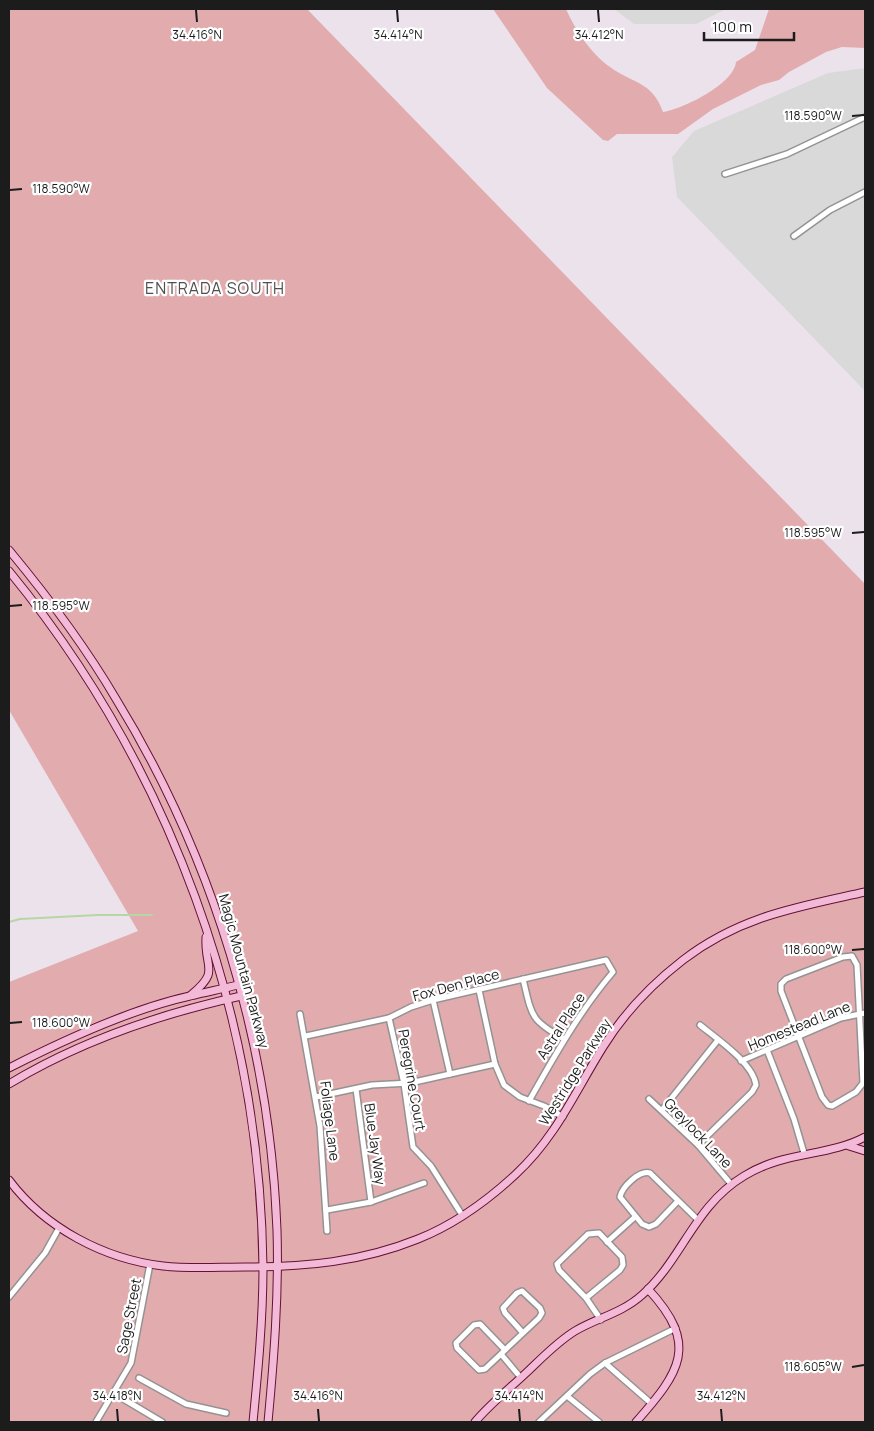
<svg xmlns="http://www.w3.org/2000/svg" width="874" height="1431" font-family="Manrope,sans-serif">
<rect width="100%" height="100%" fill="#ece2eb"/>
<g fill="#d9d9da">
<polygon points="614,9 726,9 696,24 634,24"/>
<polygon points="865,68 865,391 677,197 672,157 694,131 828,73"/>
</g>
<g fill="#e2acaf">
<polygon points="9,9 307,9 865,584 865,1422 9,1422 9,982 138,931 9,710"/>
<path d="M 493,9 L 566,9 C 575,29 591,54 610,67 C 633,84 652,81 663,112 C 683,109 734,84 736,62 L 755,50 L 769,9 L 865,9 L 865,48 L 842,47 L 826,52 L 789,72 L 779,80 L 761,85 L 713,109 L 678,134 L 617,134 L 608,141 L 603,140 L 547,88 Z"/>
</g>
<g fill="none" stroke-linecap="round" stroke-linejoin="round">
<polyline stroke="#b6d6a6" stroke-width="2" points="9,922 20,919 98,915 152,915"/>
<g stroke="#939393" stroke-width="8">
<g id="street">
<polyline points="725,174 787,154 865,117"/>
<polyline points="794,236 830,210 865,192"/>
<polygon points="852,956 857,965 863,1083 856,1092 832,1106 828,1105 822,1097 781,991 781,984 786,979 843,957"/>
<path d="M 523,979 C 532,1016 530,1020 564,1039"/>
<polyline points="479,990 495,1064 504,1085 520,1097 544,1106 563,1117"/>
<polyline points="433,1000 450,1074"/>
<polyline points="300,1014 320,1126 327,1231"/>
<polyline points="389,1018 404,1084 413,1147 431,1166 462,1215"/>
<path d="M 306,1036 L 389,1018 L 411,1007 L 433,1000 L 606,960 L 613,972 C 579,1012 555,1055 529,1101"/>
<polyline points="767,1050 794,1119 804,1153"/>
<polyline points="741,1061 841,1018 865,1013"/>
<polyline points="356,1089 371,1202"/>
<polyline points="316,1097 372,1085 410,1083 495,1064"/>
<polyline points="649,1099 698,1145 731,1184"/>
<polyline points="662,1110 718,1040"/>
<path d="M 698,1145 L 752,1092 L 756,1085 C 753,1063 717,1039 700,1025"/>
<path d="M 678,1201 L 656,1224 L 649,1227 L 642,1224 L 620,1197 C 622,1187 639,1170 650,1173 L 698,1220"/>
<polyline points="327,1210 371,1202 424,1183"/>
<polyline points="607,1242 635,1217"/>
<polyline points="9,1297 45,1253 59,1228"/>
<polyline points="586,1298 620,1270 623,1265 622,1257 599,1233 588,1234 557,1264 559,1270 586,1298 601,1320"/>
<polyline points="505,1350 539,1318 542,1313 540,1308 522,1291 517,1293 503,1308 505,1313 523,1333"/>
<polyline points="501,1354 485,1369 479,1370 457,1348 456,1343 474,1325 480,1324 505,1350 501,1354 521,1378"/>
<polyline points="605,1363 652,1404"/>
<polyline points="139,1378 186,1404 226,1413"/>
<polyline points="115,1394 162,1422"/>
<polyline points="567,1396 599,1422"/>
<polyline points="96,1422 131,1363 150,1264"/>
<polyline points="539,1422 590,1374 605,1363 676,1328"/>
</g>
</g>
<g stroke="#660f37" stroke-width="9">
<g id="secondary">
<path d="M 9,550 C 48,597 85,646 116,699 C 213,857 270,1044 277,1230 C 279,1294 274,1358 268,1422"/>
<path d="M 9,571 C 170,767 260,1013 263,1267 C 263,1319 258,1371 253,1422"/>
<path d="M 191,995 C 221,970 204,969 206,937"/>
<path d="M 9,1068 C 62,1041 131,1009 190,996 C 206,992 222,989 238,985"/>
<path d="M 9,1084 C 80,1041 160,1014 241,996"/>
<polyline points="849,1146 865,1151"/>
<path d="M 9,1180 C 45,1228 104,1259 163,1266 C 190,1269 218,1267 246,1267 C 305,1267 361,1262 418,1239 C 453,1225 488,1200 516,1174 C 556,1137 575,1092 603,1047 C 624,1013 652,984 683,960 C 740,916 798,907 865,892"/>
<path d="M 475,1422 C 490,1404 509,1389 526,1373 C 542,1358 557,1342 575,1331 C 597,1318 622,1313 642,1295 C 682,1260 694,1206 744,1176 C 784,1151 827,1157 865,1137"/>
<path d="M 636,1422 C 680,1372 700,1345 648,1289"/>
</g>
</g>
<use href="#street" stroke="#fff" stroke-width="5"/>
<use href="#secondary" stroke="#f2bad7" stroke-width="7"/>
</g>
<path fill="none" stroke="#1c1c1c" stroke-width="2" d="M 196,10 L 197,22M 397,10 L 398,22M 598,10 L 599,22M 852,116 L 864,115M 10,190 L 22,189M 852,533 L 864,532M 10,606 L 22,605M 852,950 L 864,949M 10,1023 L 22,1022M 852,1367 L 864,1365M 117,1409 L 118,1421M 318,1409 L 319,1421M 519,1409 L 520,1421M 721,1409 L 722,1421"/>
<g text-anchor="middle" stroke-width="4.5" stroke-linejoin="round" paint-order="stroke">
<g font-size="14" fill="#1c1c1c" stroke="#fff">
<text transform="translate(244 971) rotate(75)" y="5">Magic Mountain Parkway</text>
<text transform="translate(456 985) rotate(-15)" y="5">Fox Den Place</text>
<text transform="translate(561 1026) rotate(-57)" y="5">Astral Place</text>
<text transform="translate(799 1026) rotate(-22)" y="5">Homestead Lane</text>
<text transform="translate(575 1072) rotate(-58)" y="5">Westridge Parkway</text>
<text transform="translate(412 1080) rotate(80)" y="5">Peregrine Court</text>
<text transform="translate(330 1121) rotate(83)" y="5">Foliage Lane</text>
<text transform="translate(698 1133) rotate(46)" y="5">Greylock Lane</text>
<text transform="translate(375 1144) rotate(82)" y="5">Blue Jay Way</text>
<text transform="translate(129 1316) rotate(-79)" y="5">Sage Street</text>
</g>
<g font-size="16" letter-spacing="1" fill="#4f4f4f" stroke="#fff">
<text x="215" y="294">ENTRADA SOUTH</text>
</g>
</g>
<g font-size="12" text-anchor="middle" fill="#1c1c1c" stroke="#fff" stroke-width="4.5" stroke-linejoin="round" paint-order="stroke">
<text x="197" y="39">34.416°N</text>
<text x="398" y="39">34.414°N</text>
<text x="599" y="39">34.412°N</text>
<text x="813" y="120">118.590°W</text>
<text x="61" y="193">118.590°W</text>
<text x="813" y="537">118.595°W</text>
<text x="61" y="610">118.595°W</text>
<text x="813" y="954">118.600°W</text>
<text x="61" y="1027">118.600°W</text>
<text x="813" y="1371">118.605°W</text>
<text x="117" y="1400">34.418°N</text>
<text x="318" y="1400">34.416°N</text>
<text x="519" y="1400">34.414°N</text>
<text x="721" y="1400">34.412°N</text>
</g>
<rect width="874" height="1431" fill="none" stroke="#1c1c1c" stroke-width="20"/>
<path d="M704 32v8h90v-8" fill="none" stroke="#1c1c1c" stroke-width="2.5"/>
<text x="712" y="32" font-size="15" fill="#1c1c1c" stroke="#ffffff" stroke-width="4" paint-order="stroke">100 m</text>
</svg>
